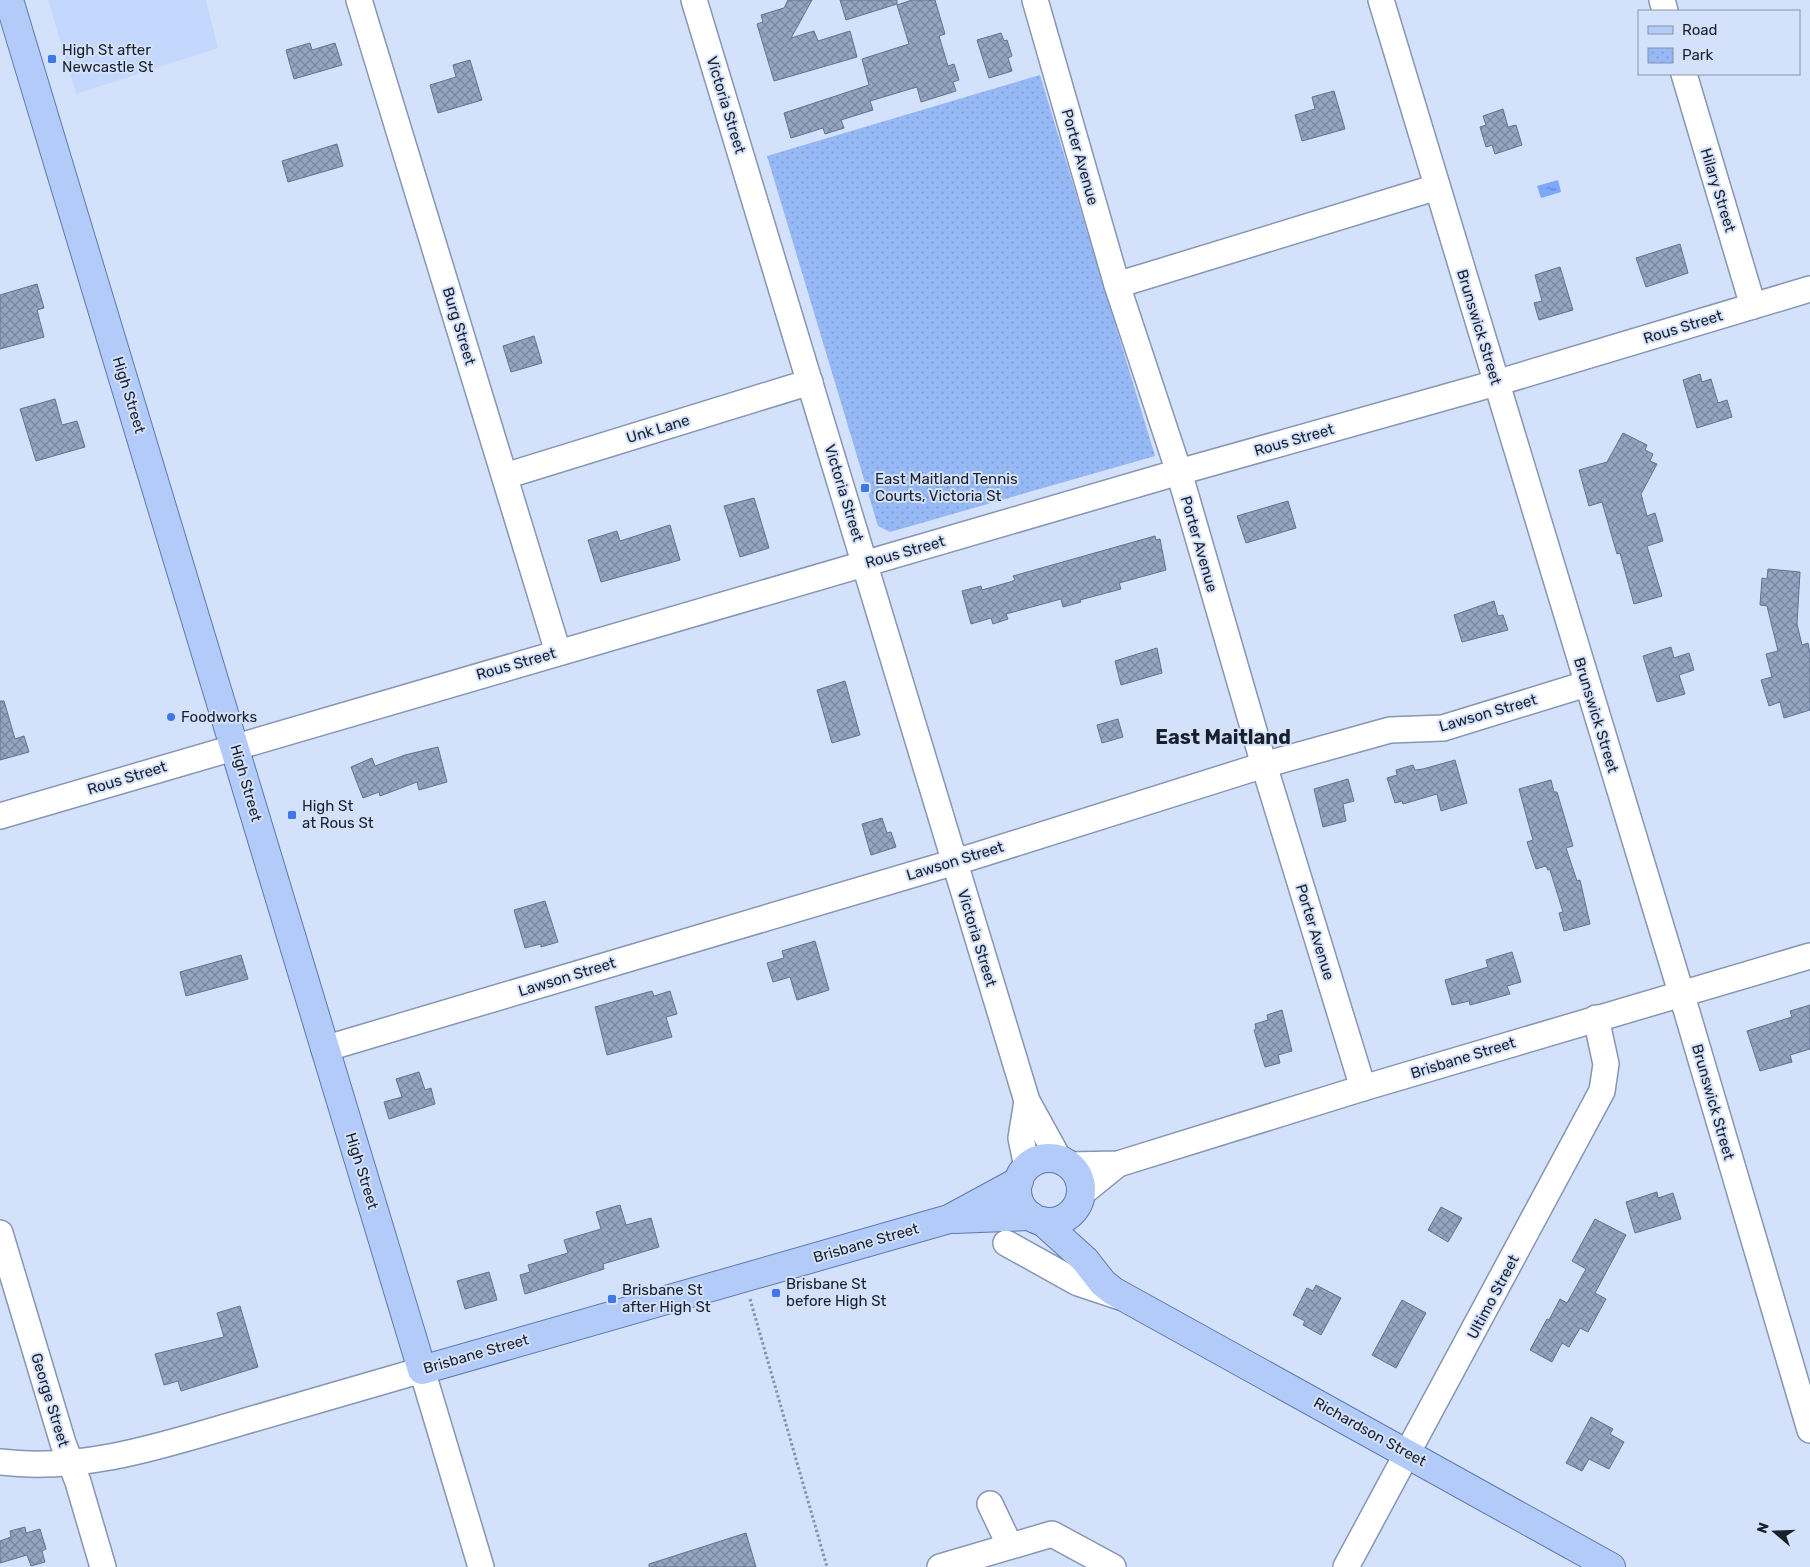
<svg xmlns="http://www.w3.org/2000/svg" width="1810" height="1567" font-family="Rubik,sans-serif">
<defs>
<pattern id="park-dots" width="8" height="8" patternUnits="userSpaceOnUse" patternTransform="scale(1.25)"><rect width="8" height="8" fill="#96b8f4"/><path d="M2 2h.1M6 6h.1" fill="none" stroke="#819ed1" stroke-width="1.8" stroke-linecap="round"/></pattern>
<pattern id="water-ripples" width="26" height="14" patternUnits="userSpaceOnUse" patternTransform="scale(1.25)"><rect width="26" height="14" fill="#7da8fa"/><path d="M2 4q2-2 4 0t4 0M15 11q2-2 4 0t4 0" fill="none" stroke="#6688cb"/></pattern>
<pattern id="building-cross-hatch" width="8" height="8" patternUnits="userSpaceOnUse" patternTransform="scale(1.25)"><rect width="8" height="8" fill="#94a5c2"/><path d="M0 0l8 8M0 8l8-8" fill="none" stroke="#78869e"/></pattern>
</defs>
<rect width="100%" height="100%" fill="#d3e1fa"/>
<polygon fill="#c4d8fe" points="48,0 206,0 218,48 76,94"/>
<polygon fill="url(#park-dots)" points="1040,75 1155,456 890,532 878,526 767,156"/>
<polygon fill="url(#water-ripples)" points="1558,180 1561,192 1541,198 1537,186"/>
<g fill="url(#building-cross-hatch)" stroke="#63728e">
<polygon points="788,0 812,0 791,38 814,31 818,41 850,31 857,57 774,81 757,24 763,22 761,15 784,8"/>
<polygon points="840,0 897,0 897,4 846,20"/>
<polygon points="912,0 935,0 945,34 939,36 948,66 954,64 959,80 953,82 956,91 921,102 917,87 870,101 873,110 841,120 844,128 825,134 823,128 791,138 784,113 869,85 862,59 909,44 897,5"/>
<polygon points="1001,33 1004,41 1007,40 1012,56 1008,58 1012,71 989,78 977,40"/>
<polygon points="310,43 312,50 335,43 342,65 294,79 286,50"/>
<polygon points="470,60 482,100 438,113 430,85 456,77 453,65"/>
<polygon points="1334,91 1345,129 1302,141 1295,115 1315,109 1312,97"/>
<polygon points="1503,109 1508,127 1516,125 1522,145 1495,154 1492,145 1486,147 1480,127 1486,125 1483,116"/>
<polygon points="337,144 343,166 288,182 282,161"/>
<polygon points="1680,244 1688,273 1646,287 1636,258"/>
<polygon points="1560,267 1573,310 1539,320 1534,303 1542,301 1535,275"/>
<polygon points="37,284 44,308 37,310 44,337 0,349 0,295"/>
<polygon points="534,336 542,363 511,372 503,346"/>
<polygon points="1700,374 1702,382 1711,379 1718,403 1727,400 1732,417 1697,428 1683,380"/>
<polygon points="55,399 62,425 77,421 85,447 36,461 20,409"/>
<polygon points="1623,433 1647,445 1645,450 1653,454 1650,461 1657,464 1641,494 1647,516 1655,513 1663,541 1647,546 1662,596 1634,604 1620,553 1617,554 1602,502 1589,506 1579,470 1607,462"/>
<polygon points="754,498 769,548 740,557 724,506"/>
<polygon points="1288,501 1296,528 1246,543 1237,516"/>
<polygon points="670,525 680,560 601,582 588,540 617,531 620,541"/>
<polygon points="1155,536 1156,540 1160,539 1166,570 1119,583 1121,589 1080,600 1081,602 1063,607 1061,599 1006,614 1008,619 993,624 991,618 971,624 962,591 981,586 982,590 1010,582 1015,580 1013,576"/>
<polygon points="1768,569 1800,572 1797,624 1802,645 1808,643 1810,654 1810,710 1784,718 1780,702 1769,706 1761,680 1772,677 1766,654 1778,651 1767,606 1760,605 1762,578 1767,579"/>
<polygon points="1494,601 1498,616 1503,615 1508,630 1462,642 1454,615"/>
<polygon points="1671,647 1674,658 1689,653 1694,670 1679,675 1685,694 1657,702 1643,656"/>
<polygon points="1157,648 1162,673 1121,685 1115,661"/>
<polygon points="845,681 860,735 832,743 817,690"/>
<polygon points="0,701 4,701 15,739 24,736 29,752 0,760"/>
<polygon points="1118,719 1123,737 1102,743 1097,725"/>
<polygon points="438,747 447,782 419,790 417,782 380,796 379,792 363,798 351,767 372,758 375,766 405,755"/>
<polygon points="1455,760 1467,803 1441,811 1437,794 1403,804 1402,801 1395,803 1387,778 1397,775 1396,770 1413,765 1415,770 1423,769"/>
<polygon points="1348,779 1354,801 1343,804 1346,821 1323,827 1314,789"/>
<polygon points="1551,780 1554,792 1557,792 1573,846 1566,848 1577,881 1580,880 1590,924 1564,931 1559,913 1563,912 1550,870 1548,870 1546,866 1536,869 1527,842 1533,840 1519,789"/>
<polygon points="882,818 887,833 891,832 896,847 871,855 862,824"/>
<polygon points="545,901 558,942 541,947 541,944 525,948 514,910"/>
<polygon points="815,941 829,990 797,1000 790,977 773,982 767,963 784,958 782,951"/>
<polygon points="1512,952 1521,982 1507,986 1510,994 1470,1005 1469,1001 1452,1005 1445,980 1488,967 1486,960"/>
<polygon points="241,955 248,979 186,996 180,972"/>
<polygon points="652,991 654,996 670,991 677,1014 666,1017 672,1037 607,1055 595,1007"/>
<polygon points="1810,1005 1810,1049 1790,1055 1792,1062 1760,1071 1747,1031 1792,1017 1790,1011"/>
<polygon points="1282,1010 1292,1051 1278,1055 1280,1063 1265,1067 1254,1030 1256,1029 1255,1024 1268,1020 1267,1015"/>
<polygon points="419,1072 425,1090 431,1088 435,1104 389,1119 384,1102 402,1097 396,1079"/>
<polygon points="1657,1192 1658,1198 1673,1193 1681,1219 1635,1233 1626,1202"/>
<polygon points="620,1205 626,1225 651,1218 659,1247 603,1264 604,1269 525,1294 520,1275 530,1272 528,1265 568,1253 564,1240 601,1229 596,1212"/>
<polygon points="1441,1207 1462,1218 1448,1242 1428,1230"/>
<polygon points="1595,1219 1626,1235 1595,1293 1606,1299 1588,1332 1580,1328 1569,1347 1562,1343 1552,1362 1530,1350 1547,1319 1549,1320 1560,1299 1567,1303 1586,1269 1572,1261"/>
<polygon points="489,1272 497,1300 465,1309 457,1281"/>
<polygon points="1316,1285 1341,1298 1321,1335 1303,1325 1305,1321 1293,1315 1307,1288 1313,1291"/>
<polygon points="1402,1300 1426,1313 1396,1368 1372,1355"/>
<polygon points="240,1306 258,1367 181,1391 178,1381 164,1385 155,1354 224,1337 217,1313"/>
<polygon points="1591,1417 1613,1429 1610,1434 1624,1442 1609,1469 1589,1459 1582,1471 1566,1463"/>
<polygon points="25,1527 26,1533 40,1529 46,1549 42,1551 45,1562 31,1566 27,1555 0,1563 0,1541 11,1537 10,1531"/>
<polygon points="746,1533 756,1567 649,1567 649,1564"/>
</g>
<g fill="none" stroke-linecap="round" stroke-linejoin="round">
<g stroke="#8696b3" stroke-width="28">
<g id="minor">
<polyline points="359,0 558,652"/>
<polyline points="694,0 1027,1101 1059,1159"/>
<polyline points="1035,0 1117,285 1179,472 1264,765 1363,1088"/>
<polyline points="1381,0 1686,1009 1810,1430"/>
<polyline points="1662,0 1665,11"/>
<polyline points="1684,74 1753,306"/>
<polyline points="1117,285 1437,187"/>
<polyline points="505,476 810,382"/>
<polyline points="0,816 1179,472 1496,383 1810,289"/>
<polyline points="324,1049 975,856 1264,765 1390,730 1443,728 1586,684"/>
<polyline points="1027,1101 1021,1138 1027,1167"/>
<polyline points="1069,1165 1118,1164 1363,1088 1810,956"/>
<polyline points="1081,1194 1118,1164"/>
<polyline points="0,1233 63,1443 78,1482 103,1567"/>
<polyline points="1006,1243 1078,1283 1120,1297"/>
<path d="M 0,1462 C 82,1472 161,1446 239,1423 C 300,1405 361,1388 422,1370 L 481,1567"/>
<polyline points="990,1504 1010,1546"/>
<polyline points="940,1567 1052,1534 1113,1567"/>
<polyline points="1346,1567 1602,1091 1606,1064 1596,1018"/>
</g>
</g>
<g stroke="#5d79ad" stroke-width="30">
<g id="major">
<polyline points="9,0 422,1370 949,1219 1019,1181"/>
<circle cx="1049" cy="1190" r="32"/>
<polyline points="955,1219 1031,1216"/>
<polyline points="1042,1221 1085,1260 1103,1283 1113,1291 1611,1567"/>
</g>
</g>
<polyline stroke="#8893a6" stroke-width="3" stroke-dasharray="2.5 2.5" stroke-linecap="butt" points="750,1299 827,1567"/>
<use href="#minor" stroke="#fff" stroke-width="25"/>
<use href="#major" stroke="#b3cbf8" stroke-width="28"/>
</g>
<g fill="#4078e8" stroke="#d3e1fa" stroke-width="2">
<rect x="47" y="54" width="10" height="10" rx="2.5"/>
<rect x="860" y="483" width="10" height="10" rx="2.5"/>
<circle cx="171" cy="717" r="5"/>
<rect x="287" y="810" width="10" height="10" rx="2.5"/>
<rect x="771" y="1288" width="10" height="10" rx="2.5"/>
<rect x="607" y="1294" width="10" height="10" rx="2.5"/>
</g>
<g text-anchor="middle" stroke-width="4" stroke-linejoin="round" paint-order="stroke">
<g font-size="15" fill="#1a202b" stroke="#d3e1fa" text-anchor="start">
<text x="62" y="55">High St after<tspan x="62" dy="17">Newcastle St</tspan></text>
<text x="875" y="484">East Maitland Tennis<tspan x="875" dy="17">Courts, Victoria St</tspan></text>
<text x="181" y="722">Foodworks</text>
<text x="302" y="811">High St<tspan x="302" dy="17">at Rous St</tspan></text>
<text x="786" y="1289">Brisbane St<tspan x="786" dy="17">before High St</tspan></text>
<text x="622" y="1295">Brisbane St<tspan x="622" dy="17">after High St</tspan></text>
</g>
<g font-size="15" fill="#1a202b" stroke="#d3e1fa">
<text transform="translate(726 105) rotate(73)" y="5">Victoria Street</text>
<text transform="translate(1080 157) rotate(74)" y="5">Porter Avenue</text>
<text transform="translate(1718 190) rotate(73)" y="5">Hilary Street</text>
<text transform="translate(459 326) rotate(73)" y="5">Burg Street</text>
<text transform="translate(1479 327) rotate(73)" y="5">Brunswick Street</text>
<text transform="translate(1683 327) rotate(-17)" y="5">Rous Street</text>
<text transform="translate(129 395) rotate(73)" y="5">High Street</text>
<text transform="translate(658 429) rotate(-17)" y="5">Unk Lane</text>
<text transform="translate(1294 440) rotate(-16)" y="5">Rous Street</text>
<text transform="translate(844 493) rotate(73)" y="5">Victoria Street</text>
<text transform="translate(1199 544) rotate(74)" y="5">Porter Avenue</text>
<text transform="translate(905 552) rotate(-16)" y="5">Rous Street</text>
<text transform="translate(516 664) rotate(-16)" y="5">Rous Street</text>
<text transform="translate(1488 713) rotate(-16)" y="5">Lawson Street</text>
<text transform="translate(1596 715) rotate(73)" y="5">Brunswick Street</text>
<text transform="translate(127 778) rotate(-17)" y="5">Rous Street</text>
<text transform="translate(246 783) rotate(74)" y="5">High Street</text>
<text transform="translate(955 861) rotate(-17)" y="5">Lawson Street</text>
<text transform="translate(1315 932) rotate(73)" y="5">Porter Avenue</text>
<text transform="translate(977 938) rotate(73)" y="5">Victoria Street</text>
<text transform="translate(567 977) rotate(-17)" y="5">Lawson Street</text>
<text transform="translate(1463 1058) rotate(-17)" y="5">Brisbane Street</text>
<text transform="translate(1713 1102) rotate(74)" y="5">Brunswick Street</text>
<text transform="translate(362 1171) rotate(73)" y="5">High Street</text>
<text transform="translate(866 1243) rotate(-16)" y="5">Brisbane Street</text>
<text transform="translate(1493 1297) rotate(-62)" y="5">Ultimo Street</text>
<text transform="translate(476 1354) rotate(-16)" y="5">Brisbane Street</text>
<text transform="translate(50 1400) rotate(73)" y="5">George Street</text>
<text transform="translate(1370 1432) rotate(29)" y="5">Richardson Street</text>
</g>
<g font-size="20" font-weight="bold" fill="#1a202b" stroke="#d3e1fa">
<text x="1223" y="744">East Maitland</text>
</g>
</g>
<rect x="1638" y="10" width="162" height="65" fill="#d3e1fa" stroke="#8994a7"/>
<rect x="1648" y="26" width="25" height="8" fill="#b3cbf8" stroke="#8994a7"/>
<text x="1682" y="35" font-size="15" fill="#1a202b">Road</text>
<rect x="1648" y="48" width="25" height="15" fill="url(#park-dots)" stroke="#8994a7"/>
<text x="1682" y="60" font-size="15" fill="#1a202b">Park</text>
<g transform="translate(1775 1532) rotate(289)" stroke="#d3e1fa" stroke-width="4" paint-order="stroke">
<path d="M0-4L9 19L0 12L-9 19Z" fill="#1a202b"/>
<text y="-8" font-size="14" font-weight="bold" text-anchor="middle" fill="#1a202b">N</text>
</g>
</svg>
